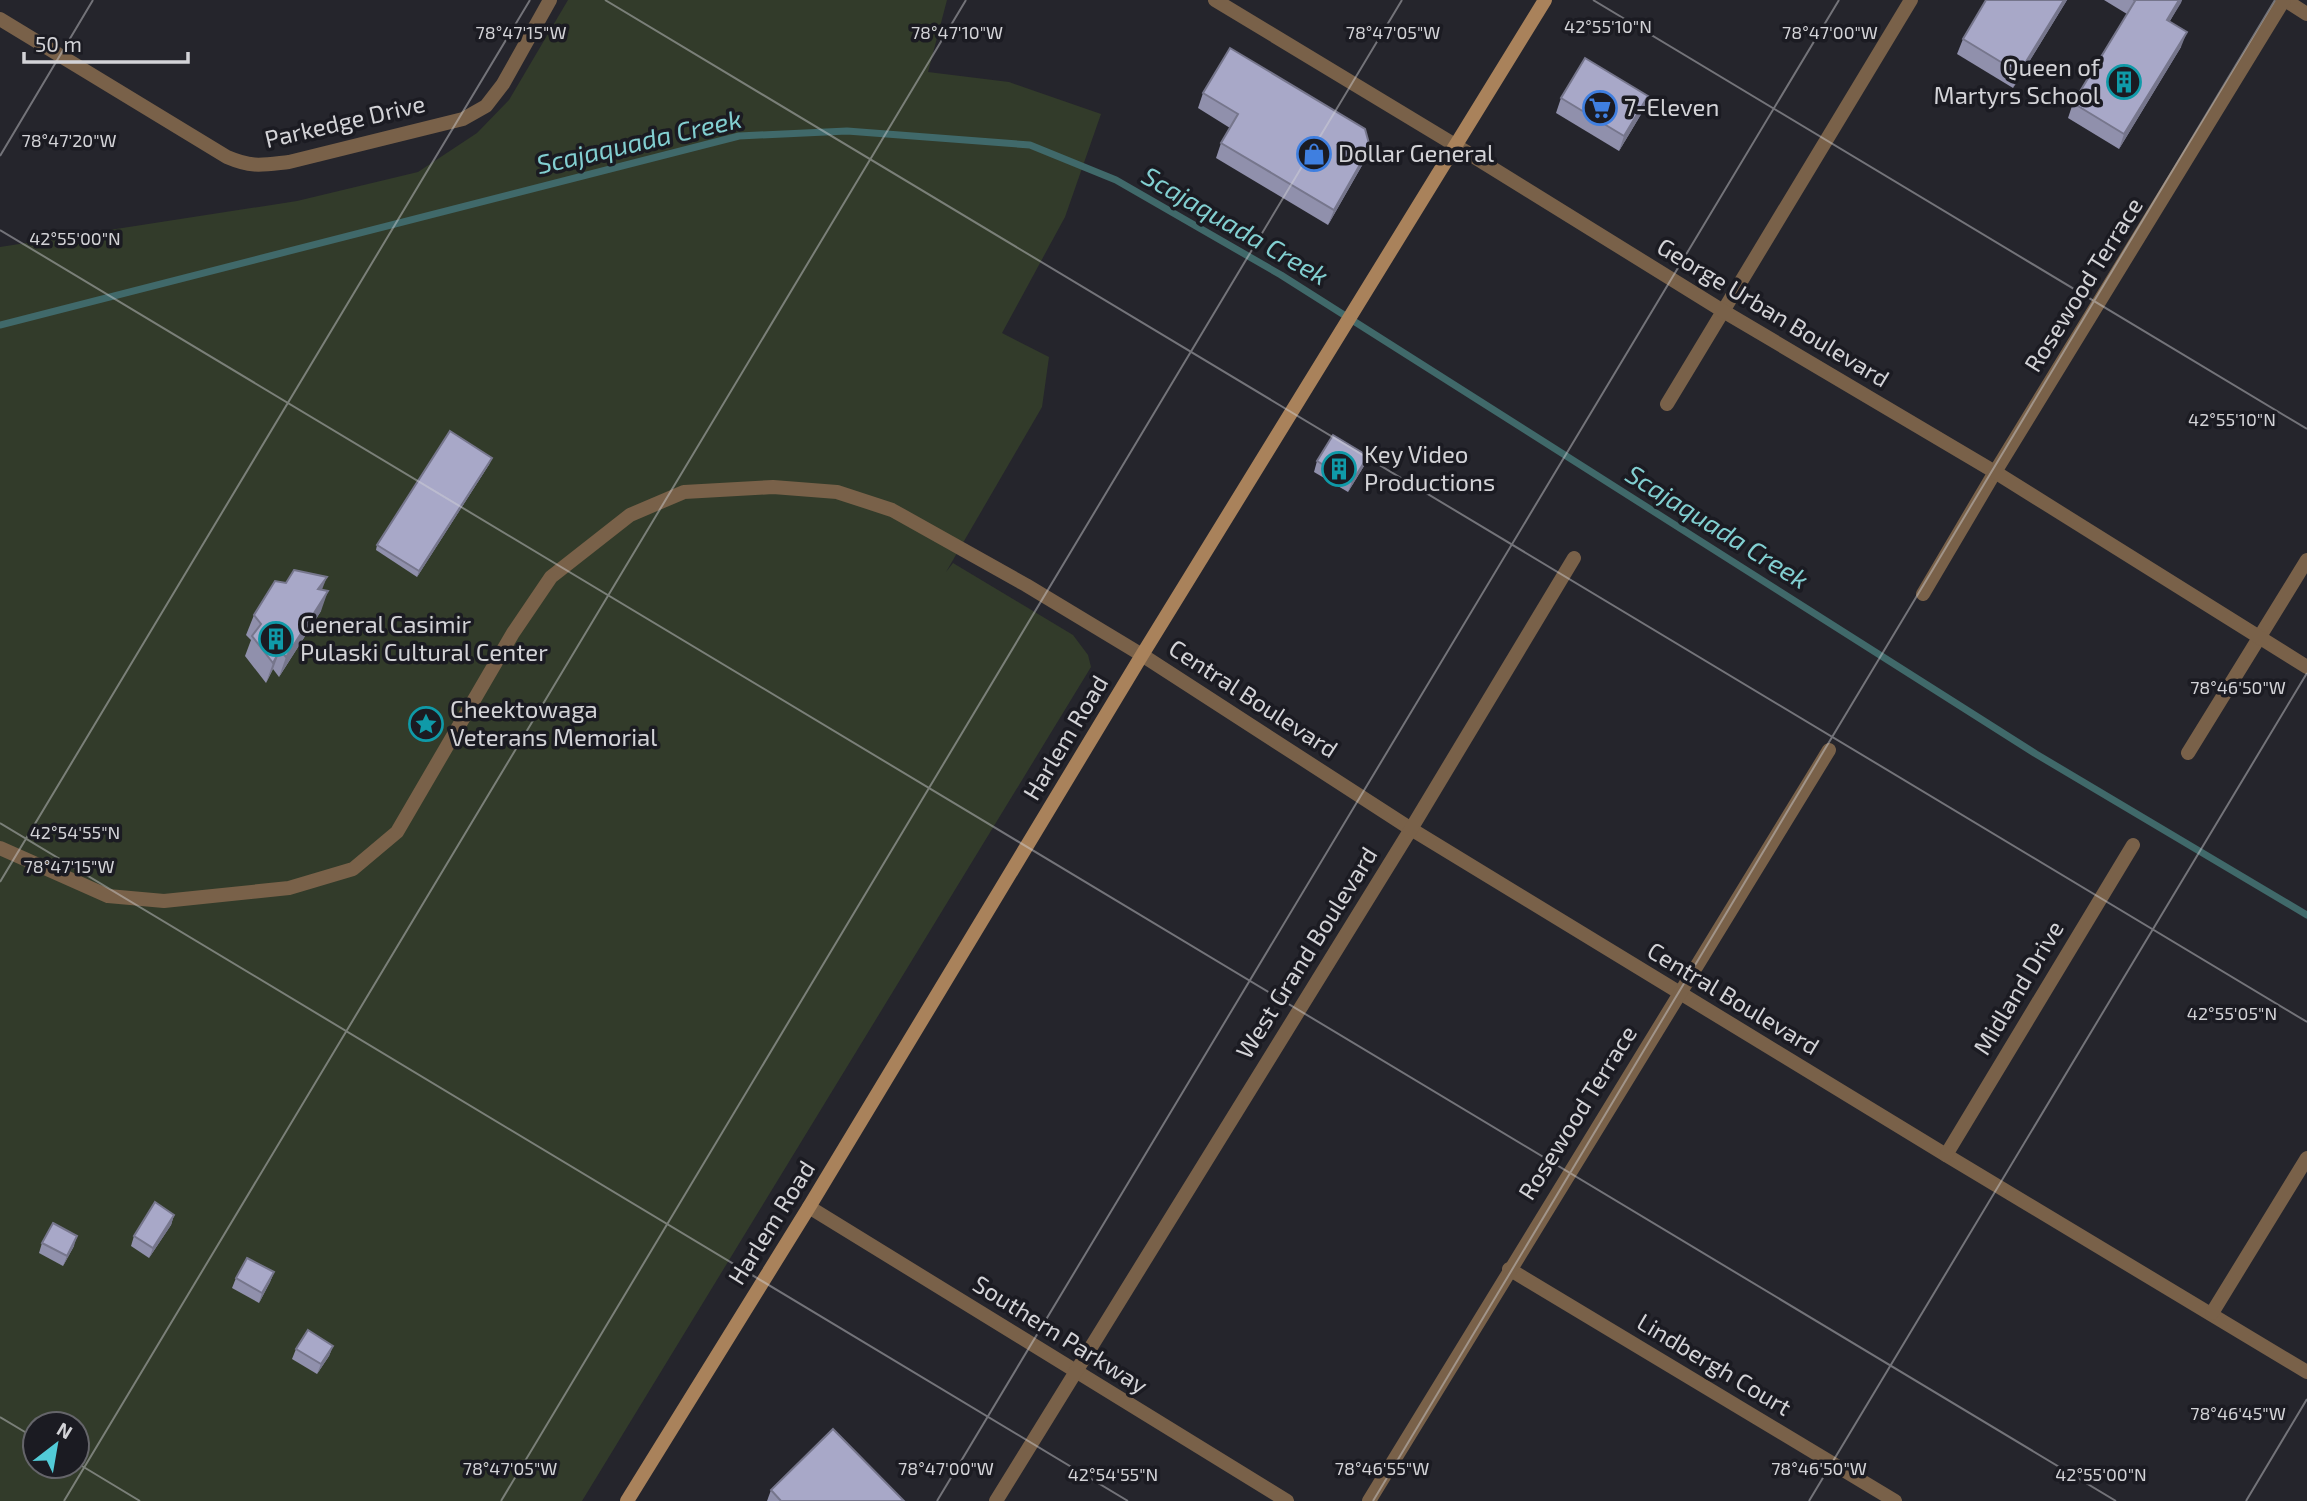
<svg xmlns="http://www.w3.org/2000/svg" width="2307" height="1501" font-family="'Exo 2',sans-serif">
<rect width="100%" height="100%" fill="#25252c"/>
<path fill="#323b2a" fill-rule="evenodd" d="M 568,0 L 947,0 L 928,72 L 1009,82 L 1101,114 L 1065,217 L 1002,333 L 1049,357 L 1042,407 L 946,572 L 953,563 L 1073,635 L 1088,655 L 1091,667 L 582,1501 L 0,1501 L 0,247 L 297,201 L 418,172 L 477,133 L 509,100 ZM 35,1424 L 77,1424 L 77,1466 L 35,1466 Z"/>
<g fill="none" stroke-linecap="round" stroke-linejoin="round">
<polyline stroke="#40696a" stroke-width="7" points="0,325 739,136 847,131 1030,145 1116,180 1281,275 2036,754 2307,915"/>
<g stroke="#796149" stroke-width="14">
<polyline points="1215,0 1455,145"/>
<polyline points="2285,0 2307,14"/>
<path d="M 0,19 L 227,157 C 253,168 262,165 289,162 L 463,119 L 486,106 L 503,84 L 550,0"/>
<polyline points="1667,404 1911,0"/>
<polyline points="1923,594 1995,472 2284,0"/>
<polyline points="2188,753 2307,560"/>
<polyline points="0,848 108,896 164,901 289,888 353,869 397,832 513,633 551,577 630,515 684,492 773,487 837,492 892,510 1026,585 1142,655 1411,829 1946,1155 2307,1372"/>
<polyline points="1946,1155 2133,845"/>
<polyline points="809,1207 1287,1501"/>
<polyline points="1509,1269 1895,1501"/>
<polyline points="2212,1313 2307,1158"/>
<polyline points="996,1501 1411,829 1574,558"/>
<polyline points="1369,1501 1829,750"/>
</g>
<polyline stroke="#796149" stroke-width="14" points="1455,145 1723,311 1995,472 2307,667"/>
<polyline stroke="#a9825b" stroke-width="14" points="627,1501 809,1207 1142,655 1545,0"/>
</g>
<g fill="#9090ac">
<polygon points="1986,0 2067,0 2013,88 1957,54 1963,39"/>
<polygon points="2104,0 2182,0 2170,21 2181,47 2119,149 2068,118 2073,103 2127,14"/>
<polygon points="1203,93 1364,162 1328,225 1216,158 1221,143 1230,128 1198,108"/>
<polygon points="1648,96 1643,111 1619,151 1556,113 1561,98"/>
<polygon points="1317,461 1364,466 1348,492 1314,472"/>
<polygon points="490,463 417,577 376,550 377,545"/>
<polygon points="322,590 321,611 279,677 273,669 266,683 245,656 251,640 246,635 254,615"/>
<polygon points="174,1215 171,1225 149,1258 131,1246 134,1236"/>
<polygon points="42,1243 74,1246 63,1266 39,1253"/>
<polygon points="274,1272 270,1282 259,1303 232,1288 236,1278"/>
<polygon points="333,1346 329,1356 317,1374 292,1359 296,1349"/>
<polygon points="771,1490 904,1501 767,1501"/>
</g>
<g fill="#76768c">
<polygon points="2064,0 2067,0 2013,88 2019,73"/>
<polygon points="2179,0 2182,0 2181,3 2161,35 2167,20"/>
<polygon points="2187,32 2181,47 2119,149 2124,134"/>
<polygon points="1648,96 1643,111 1619,151 1624,136"/>
<polygon points="1370,147 1364,162 1328,225 1334,210"/>
<polygon points="1368,456 1364,466 1348,492 1352,482"/>
<polygon points="492,458 490,463 417,577 419,571"/>
<polygon points="327,577 319,597 318,589"/>
<polygon points="328,591 321,611 279,677 286,657"/>
<polygon points="280,650 273,669 266,683 273,663"/>
<polygon points="174,1215 171,1225 149,1258 153,1248"/>
<polygon points="77,1236 74,1246 63,1266 67,1256"/>
<polygon points="274,1272 270,1282 259,1303 262,1293"/>
<polygon points="333,1346 329,1356 317,1374 321,1364"/>
</g>
<g fill="#a8a8c8" stroke="#76768c" stroke-width="2">
<polygon points="1986,0 2064,0 2019,73 1963,39"/>
<polygon points="2134,0 2179,0 2167,20 2187,32 2124,134 2073,103 2135,1"/>
<polygon points="1230,48 1365,129 1370,147 1334,210 1221,143 1238,114 1203,93"/>
<polygon points="1585,58 1648,96 1624,136 1561,98"/>
<polygon points="450,431 492,458 419,571 377,545"/>
<polygon points="1333,435 1368,456 1352,482 1317,461"/>
<polygon points="294,570 327,577 318,589 328,591 286,657 280,650 273,663 252,636 261,624 254,615 275,581 286,583"/>
<polygon points="155,1202 174,1215 153,1248 134,1236"/>
<polygon points="53,1223 77,1236 67,1256 42,1243"/>
<polygon points="247,1258 274,1272 262,1293 236,1278"/>
<polygon points="308,1330 333,1346 321,1364 296,1349"/>
<polygon points="833,1429 904,1501 781,1501 771,1490"/>
</g>
<path fill="none" stroke="#d3d3d7" stroke-width="2" stroke-opacity="0.45" d="M 605,0 L 2307,1022M 1593,0 L 2307,429M 0,156 L 93,0M 0,230 L 2116,1501M 0,823 L 1128,1501M 0,882 L 530,0M 0,1417 L 35,1438M 77,1463 L 140,1501M 64,1501 L 966,0M 501,1501 L 1402,0M 937,1501 L 1839,0M 1373,1501 L 2275,0M 1809,1501 L 2307,673M 2246,1501 L 2307,1399"/>
<defs>
<g id="building-ring" transform="scale(1.75)"><circle r="9.5" fill="#1b1b22" stroke="#0f9aa8" stroke-width="1.5"/><path d="M-4-6H4V6H1V3H-1V6H-4ZM-2.5-4.3h1.7v1.8h-1.7ZM.8-4.3h1.7v1.8H.8ZM-2.5-1h1.7V.8h-1.7ZM.8-1h1.7V.8H.8Z" fill="#0f9aa8"/></g>
<g id="supermarket-ring" transform="scale(1.75)"><circle r="9.5" fill="#1b1b22" stroke="#3f7fe0" stroke-width="1.5"/><path d="M-6-5.5h2.5l.6 2H6L4.5 2H-2.5L-4.4-4H-6ZM-1.5 3.2a1.3 1.3 0 1 0 .1 0ZM3 3.2a1.3 1.3 0 1 0 .1 0Z" fill="#3f7fe0"/></g>
<g id="shop-ring" transform="scale(1.75)"><circle r="9.5" fill="#1b1b22" stroke="#3f7fe0" stroke-width="1.5"/><path d="M-5-2.5h2.3a2.7 3.5 0 0 1 5.4 0H5L5.5 6h-11ZM-1.5-2.5h3a1.5 2.3 0 0 0-3 0Z" fill="#3f7fe0"/></g>
<g id="sight-ring" transform="scale(1.75)"><circle r="9.5" fill="#1b1b22" stroke="#0f9aa8" stroke-width="1.5"/><path d="M0-6L1.8-2.2L6-1.7L2.9 1.2L3.7 5.4L0 3.3L-3.7 5.4L-2.9 1.2L-6-1.7L-1.8-2.2Z" fill="#0f9aa8"/></g>
</defs>
<g fill-rule="evenodd">
<use href="#building-ring" x="2124" y="82"/>
<use href="#supermarket-ring" x="1600" y="108"/>
<use href="#shop-ring" x="1314" y="154"/>
<use href="#building-ring" x="1339" y="469"/>
<use href="#building-ring" x="276" y="639"/>
<use href="#sight-ring" x="426" y="724"/>
</g>
<g text-anchor="middle" stroke-width="7" stroke-linejoin="round" paint-order="stroke">
<g font-size="24" fill="#d3d3d7" stroke="#1b1b22" text-anchor="start">
<text x="2100" y="76" text-anchor="end">Queen of<tspan x="2100" dy="28">Martyrs School</tspan></text>
<text x="1624" y="116">7-Eleven</text>
<text x="1338" y="162">Dollar General</text>
<text x="1364" y="463">Key Video<tspan x="1364" dy="28">Productions</tspan></text>
<text x="300" y="633">General Casimir<tspan x="300" dy="28">Pulaski Cultural Center</tspan></text>
<text x="450" y="718">Cheektowaga<tspan x="450" dy="28">Veterans Memorial</tspan></text>
</g>
<g font-size="24" fill="#d3d3d7" stroke="#1b1b22">
<text transform="translate(345 122) rotate(-13)" y="8">Parkedge Drive</text>
<text transform="translate(2084 285) rotate(-58)" y="8">Rosewood Terrace</text>
<text transform="translate(1773 313) rotate(31)" y="8">George Urban Boulevard</text>
<text transform="translate(1253 699) rotate(33)" y="8">Central Boulevard</text>
<text transform="translate(1066 738) rotate(-59)" y="8">Harlem Road</text>
<text transform="translate(1307 953) rotate(-58)" y="8">West Grand Boulevard</text>
<text transform="translate(2019 988) rotate(-59)" y="8">Midland Drive</text>
<text transform="translate(1733 999) rotate(31)" y="8">Central Boulevard</text>
<text transform="translate(1578 1113) rotate(-58)" y="8">Rosewood Terrace</text>
<text transform="translate(772 1223) rotate(-58)" y="8">Harlem Road</text>
<text transform="translate(1060 1335) rotate(32)" y="8">Southern Parkway</text>
<text transform="translate(1714 1365) rotate(31)" y="8">Lindbergh Court</text>
</g>
<g font-size="26" font-style="italic" fill="#82cfd1" stroke="#1b1b22">
<text transform="translate(639 142) rotate(-13)" y="9">Scajaquada Creek</text>
<text transform="translate(1235 226) rotate(30)" y="9">Scajaquada Creek</text>
<text transform="translate(1717 527) rotate(32)" y="9">Scajaquada Creek</text>
</g>
</g>
<g font-size="18" text-anchor="middle" fill="#d3d3d7" stroke="#1b1b22" stroke-width="7" stroke-linejoin="round" paint-order="stroke">
<text x="1608" y="33">42°55'10"N</text>
<text x="1393" y="39">78°47'05"W</text>
<text x="1830" y="39">78°47'00"W</text>
<text x="521" y="39">78°47'15"W</text>
<text x="957" y="39">78°47'10"W</text>
<text x="69" y="147">78°47'20"W</text>
<text x="75" y="245">42°55'00"N</text>
<text x="2232" y="426">42°55'10"N</text>
<text x="2238" y="694">78°46'50"W</text>
<text x="75" y="839">42°54'55"N</text>
<text x="69" y="873">78°47'15"W</text>
<text x="2232" y="1020">42°55'05"N</text>
<text x="2238" y="1420">78°46'45"W</text>
<text x="510" y="1475">78°47'05"W</text>
<text x="946" y="1475">78°47'00"W</text>
<text x="1382" y="1475">78°46'55"W</text>
<text x="1819" y="1475">78°46'50"W</text>
<text x="1113" y="1481">42°54'55"N</text>
<text x="2101" y="1481">42°55'00"N</text>
</g>
<g transform="translate(56 1445) rotate(31)"><circle r="33" fill="#1b1b22" stroke="#65656a" stroke-width="2"/>
<path d="M0-5L12 26L0 18L-12 26Z" fill="#52cbd7"/>
<text y="-10" font-size="19" font-weight="bold" text-anchor="middle" fill="#d3d3d7">N</text>
</g>
<path d="M24 52v10h164v-10" fill="none" stroke="#d3d3d7" stroke-width="3.5"/>
<text x="35" y="52" font-size="21" fill="#d3d3d7" stroke="#1b1b22" stroke-width="5" paint-order="stroke">50 m</text>
</svg>
